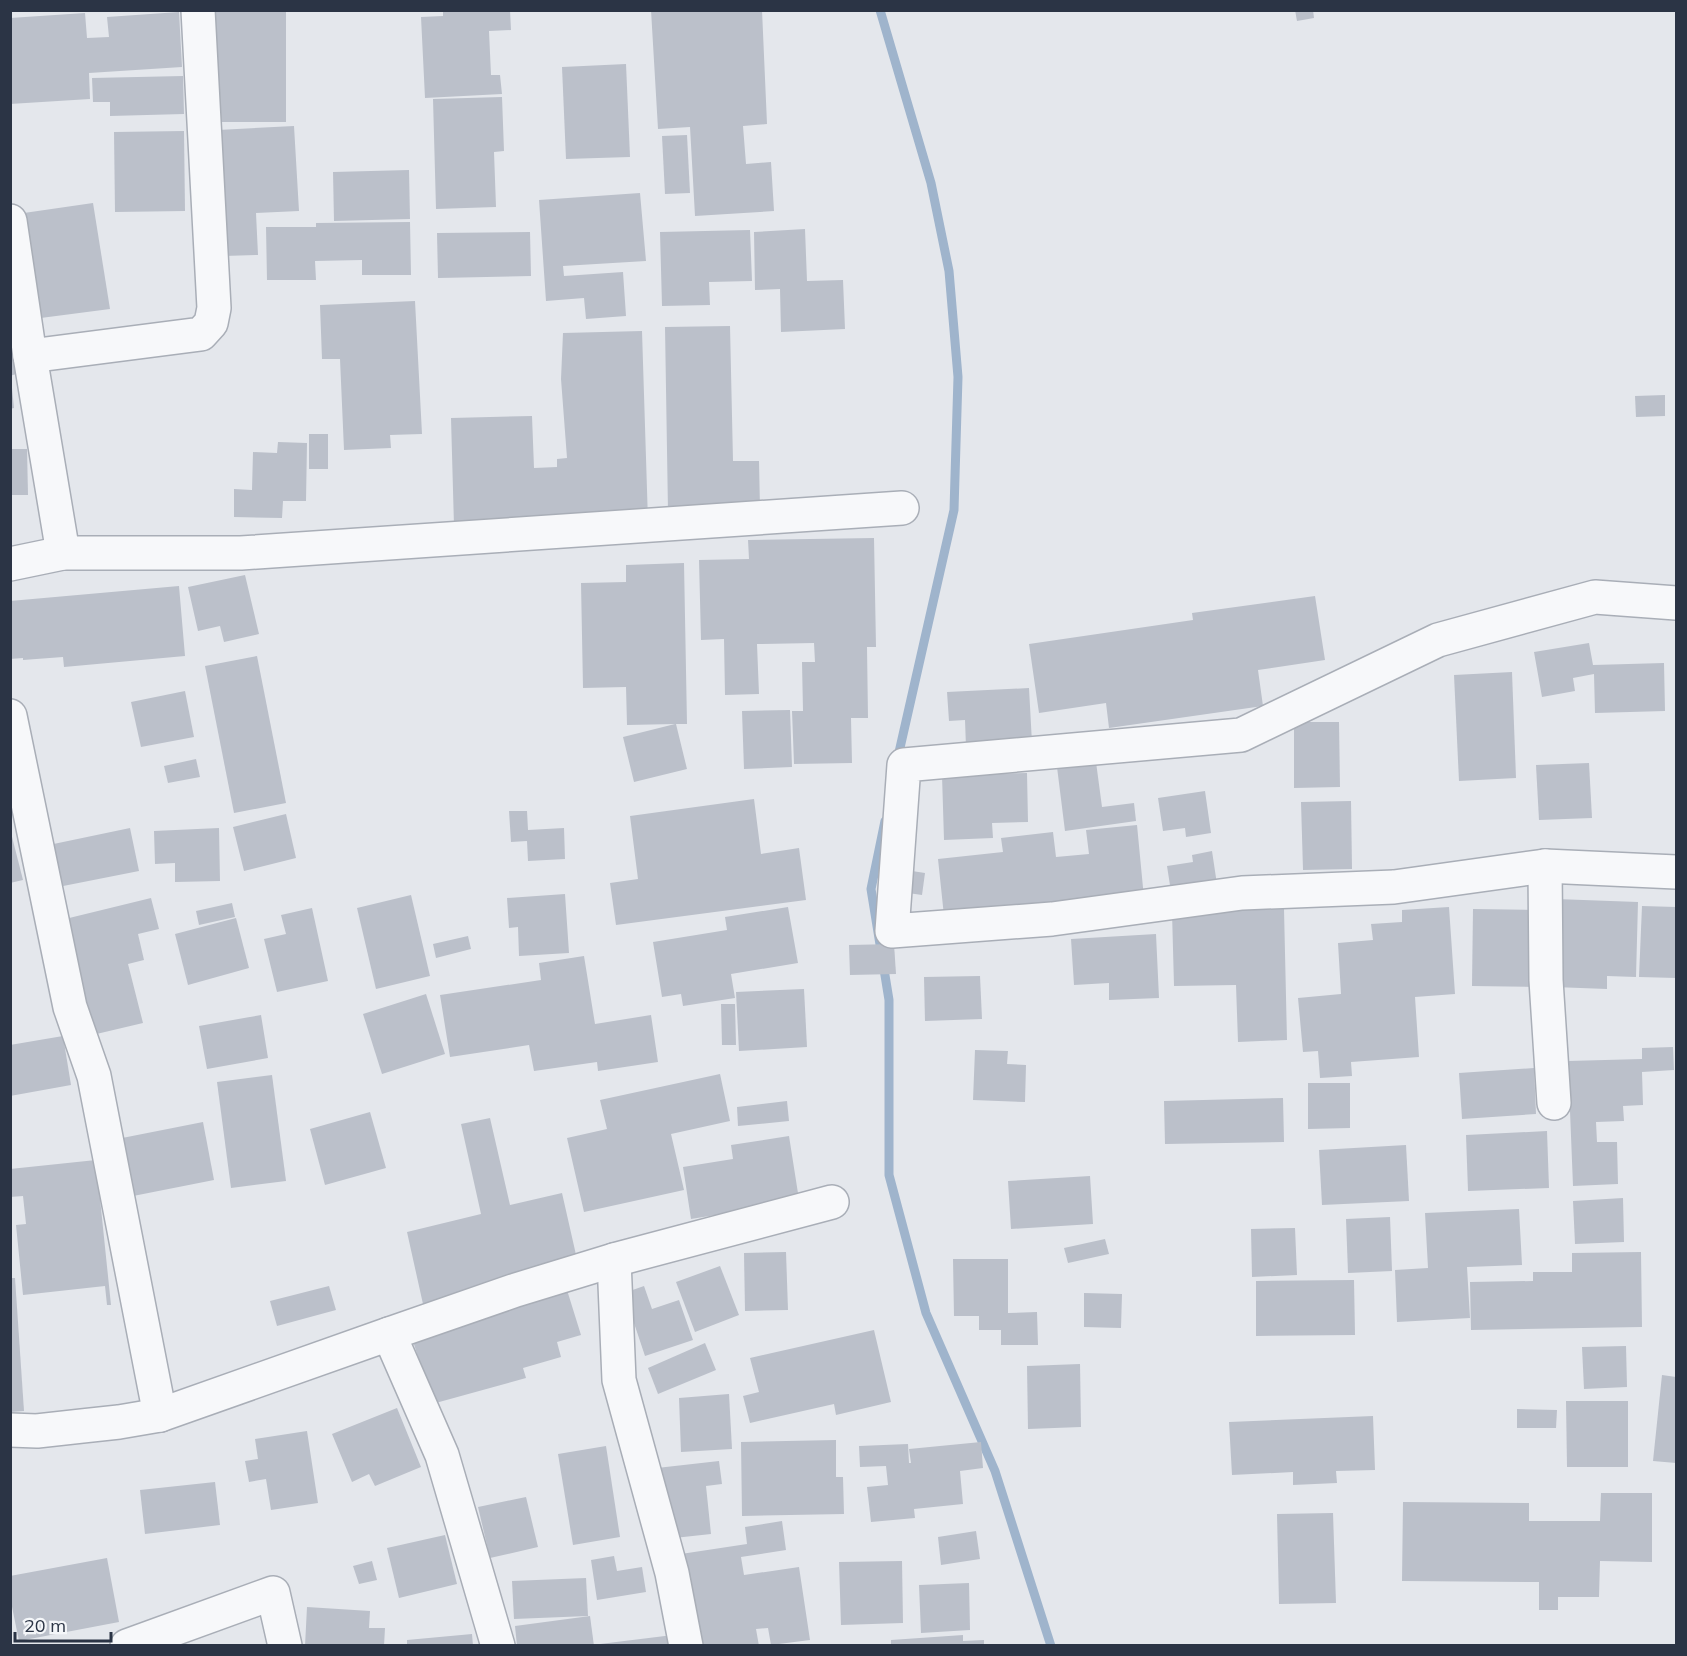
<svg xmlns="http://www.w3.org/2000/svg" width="1687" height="1656" font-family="Mulish,sans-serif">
<rect width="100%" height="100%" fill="#e4e7ec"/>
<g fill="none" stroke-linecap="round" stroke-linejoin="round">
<g stroke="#9fb4cc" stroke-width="9">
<polyline points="880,10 931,183 949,271 958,377 954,510 897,761"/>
<polyline points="885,821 871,889 889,1000 889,1175 926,1313 995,1471 1051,1646"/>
</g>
</g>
<g fill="#bbc0ca">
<polygon points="443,10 510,10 511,30 489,31 491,75 500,75 502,94 425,98 421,17 443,16"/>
<polygon points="651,10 762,10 767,124 743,126 746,164 771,162 774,211 695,216 690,127 658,129"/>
<polygon points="1295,10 1313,10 1314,18 1297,21"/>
<polygon points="179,12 182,67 89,73 90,99 10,104 10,18 85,13 87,38 109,37 107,17"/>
<rect x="212" y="12" width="74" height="110"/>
<polygon points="626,64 630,157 566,159 562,67"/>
<polygon points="183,76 184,114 110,116 110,102 93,102 92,78"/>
<polygon points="502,97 504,151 494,152 496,207 436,209 433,99"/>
<polygon points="294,126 299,211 256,213 258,255 224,256 218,130"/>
<polygon points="184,131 185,211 115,212 114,132"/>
<polygon points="687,135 690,193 665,194 662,136"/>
<polygon points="409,170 410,219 334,221 333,172"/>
<polygon points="640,193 646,261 563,266 564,276 623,272 626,316 586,319 584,298 546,301 539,200"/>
<polygon points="93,203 110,309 33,319 17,214"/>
<polygon points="410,222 411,275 362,275 362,260 315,261 316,280 267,280 266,227 316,227 316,223"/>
<polygon points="805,229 807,281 843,280 845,329 781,332 780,289 755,290 754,232"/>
<polygon points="750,230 752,281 709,282 710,305 662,306 660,232"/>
<polygon points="530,232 531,276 438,278 437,233"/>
<polygon points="415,301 422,434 390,435 391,448 344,450 340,359 322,359 320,305"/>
<polygon points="730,326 733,461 759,461 760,509 668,511 665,327"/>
<polygon points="642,331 648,521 454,526 451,418 532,416 534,468 557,467 557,459 567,458 561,379 563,333"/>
<polygon points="12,337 16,374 10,376 10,338"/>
<polygon points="10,388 12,388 14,408 10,409"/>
<polygon points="1665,395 1665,416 1636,417 1635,396"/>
<rect x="309" y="434" width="19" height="35"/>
<polygon points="278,442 307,443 306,501 283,501 282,518 234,517 234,489 252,490 253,452 277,453"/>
<polygon points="10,449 27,449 28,495 10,495"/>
<polygon points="874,538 876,647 867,647 868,718 851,718 852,763 794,764 792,711 803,711 802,662 815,662 814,643 757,644 759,694 725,695 724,639 701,640 699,560 749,559 748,540"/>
<polygon points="684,563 687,724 676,724 687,769 634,782 623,737 675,724 627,725 626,687 583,688 581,583 626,582 626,565"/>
<polygon points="245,575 259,634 224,642 220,626 198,631 188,587"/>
<polygon points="179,586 185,656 64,667 63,657 23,660 23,658 10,659 10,601"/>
<polygon points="1315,596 1325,660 1258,670 1263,706 1109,728 1106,703 1039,713 1029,644 1193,620 1192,613"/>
<polygon points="1589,643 1593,665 1664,663 1665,711 1595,713 1594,674 1573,678 1575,691 1542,697 1534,652"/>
<polygon points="257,656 286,803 234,813 205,666"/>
<polygon points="1512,672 1516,778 1459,781 1454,675"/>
<polygon points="1029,688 1032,743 966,747 965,720 949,721 947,692"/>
<polygon points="185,691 194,737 141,747 131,702"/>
<polygon points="790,710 792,767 744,769 742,711"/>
<polygon points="1294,722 1339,722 1340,787 1294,788"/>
<polygon points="196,759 200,777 168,783 164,766"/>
<polygon points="1096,762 1102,807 1134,803 1136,821 1065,831 1057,767"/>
<polygon points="1589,763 1592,818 1539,820 1536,765"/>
<polygon points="1027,773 1028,822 992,823 993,838 944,840 942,775"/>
<polygon points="1205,791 1211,833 1186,837 1185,828 1163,831 1158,798"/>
<polygon points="754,799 761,854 799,848 806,900 616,925 610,883 638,879 630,816"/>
<polygon points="1351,801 1352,869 1303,870 1301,802"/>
<polygon points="509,811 527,811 528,830 564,828 565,859 528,861 527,841 511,842"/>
<polygon points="286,814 296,858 244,871 233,827"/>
<polygon points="1137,825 1144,898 944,916 938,859 1003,852 1001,838 1053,832 1056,857 1089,854 1086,830"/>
<polygon points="130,828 139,871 53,888 44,846"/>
<polygon points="219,828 220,881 175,882 175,863 155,864 154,831"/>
<polygon points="10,829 23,880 10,883"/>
<polygon points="1212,851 1218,891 1172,898 1167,866 1193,862 1192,855"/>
<polygon points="912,871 925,873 922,895 908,893"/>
<polygon points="565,894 569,953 519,956 518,927 509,928 507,898"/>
<polygon points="411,895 430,976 376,989 357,908"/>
<polygon points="151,898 159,929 138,934 144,960 128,964 143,1023 88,1036 61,920"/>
<polygon points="1556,899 1638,902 1636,977 1607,976 1607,989 1554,987"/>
<polygon points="232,903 235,917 199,925 196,911"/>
<polygon points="1642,906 1676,907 1676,978 1639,977"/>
<polygon points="788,907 798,963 731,974 735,998 683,1006 681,994 662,997 653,942 727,930 725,917"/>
<polygon points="1449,907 1455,994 1415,997 1419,1057 1351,1062 1352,1076 1320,1078 1318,1051 1303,1052 1298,998 1341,994 1338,943 1373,940 1371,924 1402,922 1402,910"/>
<polygon points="312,908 328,981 277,992 264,939 286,934 281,915"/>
<polygon points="1284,909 1287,1040 1238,1042 1236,985 1174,986 1172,912"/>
<polygon points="1473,909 1536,910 1535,987 1472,986"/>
<polygon points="236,918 249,968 188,985 175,934"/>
<polygon points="1156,934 1159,998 1109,1000 1109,983 1074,985 1071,939"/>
<polygon points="468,936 471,949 436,958 433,944"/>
<polygon points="894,944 896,974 850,975 849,945"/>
<polygon points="584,956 595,1024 651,1015 658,1062 598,1071 597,1062 534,1071 529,1045 450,1057 440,995 541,980 539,963"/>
<polygon points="980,976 982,1019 925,1021 924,977"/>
<polygon points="804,989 807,1047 739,1051 736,992"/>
<polygon points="426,994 445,1054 382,1074 363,1014"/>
<polygon points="721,1004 735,1004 736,1045 722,1045"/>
<polygon points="261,1015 268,1058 207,1069 199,1026"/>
<polygon points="63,1036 71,1085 10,1096 10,1045"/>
<polygon points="1673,1047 1674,1070 1642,1072 1643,1105 1623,1106 1624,1121 1596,1122 1597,1142 1617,1142 1618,1184 1573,1186 1568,1061 1642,1059 1642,1048"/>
<polygon points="975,1050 1008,1051 1007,1064 1026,1065 1025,1102 973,1100"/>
<polygon points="1534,1068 1536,1114 1462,1119 1459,1073"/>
<polygon points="720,1074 730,1121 671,1134 684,1190 584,1212 567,1138 607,1129 600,1100"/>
<polygon points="272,1075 286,1181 231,1188 217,1082"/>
<polygon points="1308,1083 1350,1083 1350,1128 1308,1129"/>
<polygon points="1283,1098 1284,1142 1165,1144 1164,1101"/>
<polygon points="787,1101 789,1121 738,1126 737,1107"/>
<polygon points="370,1112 386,1168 325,1185 310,1129"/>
<polygon points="490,1118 510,1205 562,1193 579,1268 423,1304 407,1232 481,1214 461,1124"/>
<polygon points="203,1122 214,1180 123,1198 112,1140"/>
<polygon points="1547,1131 1549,1188 1468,1191 1466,1135"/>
<polygon points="789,1136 800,1206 746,1210 691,1219 683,1167 733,1159 731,1145"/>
<polygon points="1406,1145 1409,1201 1322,1205 1319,1150"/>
<polygon points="96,1160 111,1305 107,1305 105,1286 23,1295 16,1225 26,1224 23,1196 10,1197 10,1169"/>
<polygon points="1090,1176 1093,1224 1011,1229 1008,1181"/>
<polygon points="1623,1198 1624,1242 1575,1244 1573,1201"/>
<polygon points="1519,1209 1522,1265 1467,1267 1470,1318 1397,1322 1395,1270 1428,1268 1425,1213"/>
<polygon points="1390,1217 1392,1271 1348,1273 1346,1219"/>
<polygon points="1295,1228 1297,1275 1252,1277 1251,1229"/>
<polygon points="1105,1239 1109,1254 1068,1263 1064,1248"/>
<polygon points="786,1252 788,1310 745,1311 744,1253"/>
<polygon points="1641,1252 1642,1327 1471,1330 1470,1282 1533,1281 1533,1272 1572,1272 1572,1253"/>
<polygon points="953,1259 1008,1259 1008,1313 1037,1312 1038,1345 1001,1345 1001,1330 979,1330 979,1316 954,1316"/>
<polygon points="720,1266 739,1315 695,1332 676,1282"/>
<polygon points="10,1278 15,1278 24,1411 10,1412"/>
<polygon points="1354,1280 1355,1335 1256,1336 1256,1281"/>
<polygon points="329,1286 336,1310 277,1326 270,1301"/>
<polygon points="644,1286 652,1309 679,1300 693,1340 645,1356 624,1293"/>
<polygon points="567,1290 581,1335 557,1342 561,1357 523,1368 526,1378 432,1404 411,1334"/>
<polygon points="1084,1293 1122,1294 1121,1328 1084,1327"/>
<polygon points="874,1330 891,1402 836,1415 834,1404 750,1423 743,1396 759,1392 750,1358"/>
<polygon points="705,1343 716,1370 658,1394 648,1368"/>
<polygon points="1626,1346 1627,1387 1584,1389 1582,1347"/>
<polygon points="1080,1364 1081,1427 1028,1429 1027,1366"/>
<polygon points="1662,1375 1676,1377 1676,1463 1653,1461"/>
<polygon points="729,1394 732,1449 681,1452 679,1398"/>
<polygon points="1566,1401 1628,1401 1628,1467 1567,1467"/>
<polygon points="397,1408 421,1467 375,1486 369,1474 352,1482 332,1434"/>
<polygon points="1517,1409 1557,1410 1556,1428 1517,1428"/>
<polygon points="1373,1416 1375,1470 1336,1471 1337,1483 1293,1485 1293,1472 1232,1475 1229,1422"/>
<polygon points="307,1431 318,1503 271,1510 266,1479 249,1482 245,1461 258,1459 255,1439"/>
<polygon points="836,1440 836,1477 843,1477 844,1514 742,1516 741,1442"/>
<polygon points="981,1442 983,1468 960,1471 963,1504 914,1509 915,1518 871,1522 867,1487 888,1485 886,1466 860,1467 859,1446 908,1444 909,1463 911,1463 909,1449"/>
<polygon points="606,1446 620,1537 573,1545 558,1454"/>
<polygon points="719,1461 722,1484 706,1486 711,1534 665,1539 657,1468"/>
<polygon points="215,1482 220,1525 145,1534 140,1490"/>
<polygon points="1601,1493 1652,1493 1652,1562 1600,1561 1599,1597 1558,1597 1558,1610 1539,1610 1539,1582 1402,1581 1403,1502 1529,1503 1529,1521 1600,1521"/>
<polygon points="526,1497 538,1547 490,1558 478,1507"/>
<polygon points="1333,1513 1336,1603 1279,1604 1277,1514"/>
<polygon points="782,1521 786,1550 741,1557 744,1575 799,1567 810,1640 771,1645 768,1628 756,1629 759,1646 694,1646 681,1554 747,1544 745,1527"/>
<polygon points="976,1531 980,1559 941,1565 938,1537"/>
<polygon points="445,1535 457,1584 399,1598 387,1548"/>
<polygon points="614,1556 617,1571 642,1567 646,1592 597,1600 591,1560"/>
<polygon points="107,1558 119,1622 19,1641 10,1597 10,1576"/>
<polygon points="372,1561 377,1580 359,1584 353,1566"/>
<polygon points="902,1561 903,1623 841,1625 839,1562"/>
<polygon points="586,1578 588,1616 514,1619 512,1581"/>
<polygon points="969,1583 970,1630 921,1633 919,1585"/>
<polygon points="307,1607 370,1611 369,1628 385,1628 384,1646 305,1646"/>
<polygon points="590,1616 594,1646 517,1646 515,1626"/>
<polygon points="472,1634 473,1646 407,1646 407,1640"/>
<polygon points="673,1635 675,1646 600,1646 600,1644"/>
<polygon points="963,1635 963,1641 984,1640 984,1646 891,1646 891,1640"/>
</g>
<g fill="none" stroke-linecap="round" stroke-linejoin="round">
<g stroke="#a9aeb7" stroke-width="36">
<g id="street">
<polyline points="10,221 30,356 63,553"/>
<polyline points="30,356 201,334 211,323 214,308 198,10"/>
<polyline points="10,564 63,553 241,553 902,508"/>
<polyline points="1676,603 1595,597 1438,640 1241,735 904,765 892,931 1052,919 1242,893 1394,887 1545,866 1676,872"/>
<polyline points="10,716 70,1007 94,1076 160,1415"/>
<polyline points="1545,866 1546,980 1554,1103"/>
<polyline points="614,1260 619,1380 672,1573 686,1646"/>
<polyline points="389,1334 516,1290 614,1260 832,1202"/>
<polyline points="10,1430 37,1431 82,1426 119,1422 160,1415 389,1334 442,1455 498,1646"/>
<polyline points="127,1646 273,1593 285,1646"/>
</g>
</g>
<use href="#street" stroke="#f7f8fa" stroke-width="33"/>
</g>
<rect width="1687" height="1656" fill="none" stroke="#2b3445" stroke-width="24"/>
<path d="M15 1632v9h96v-9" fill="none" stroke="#2b3445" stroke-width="3"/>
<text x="24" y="1632" font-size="18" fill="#2b3445" stroke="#f4f6f9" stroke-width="4.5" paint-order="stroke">20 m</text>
</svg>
